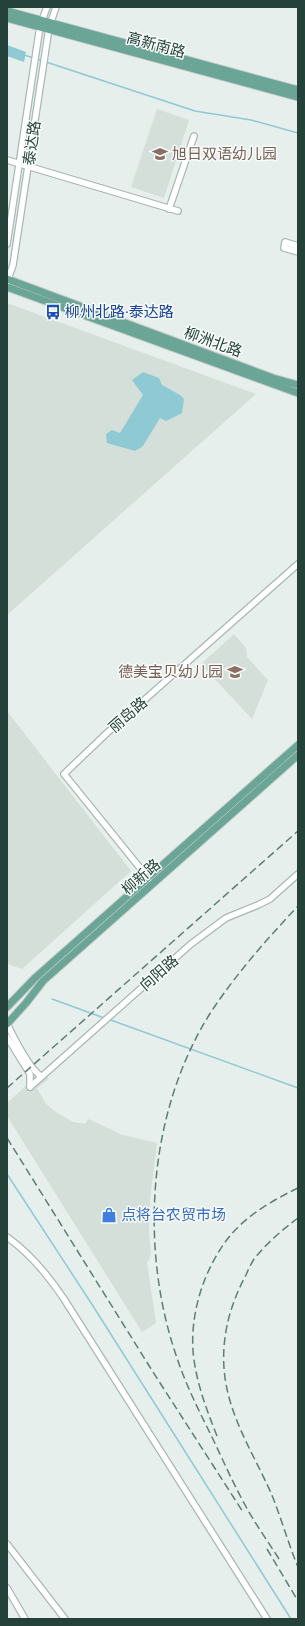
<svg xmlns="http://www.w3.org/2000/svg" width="305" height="1626" font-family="Figtree,'Noto Sans SC',sans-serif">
<rect width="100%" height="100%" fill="#e6efeb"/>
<g fill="#d4dfda">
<polygon points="157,109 189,120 164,198 131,187"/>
<polygon points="7,303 256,394 7,615"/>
<polygon points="234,634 246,648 247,657 268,680 252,719 201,664"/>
<polygon points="7,711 131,871 22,969 7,964"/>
<polygon points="42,1071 49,1079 37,1088 46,1104 56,1112 73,1122 85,1124 88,1119 123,1135 157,1143 150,1200 149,1231 151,1253 149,1260 147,1262 156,1323 142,1332 7,1116 7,1103"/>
</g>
<g fill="#8ec9d4">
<polygon points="7,45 26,52 24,62 7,56"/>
<polygon points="143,372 159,378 162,385 180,395 184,399 182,413 166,421 160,418 143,446 135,451 107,443 106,434 112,430 120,433 143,395 132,380"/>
</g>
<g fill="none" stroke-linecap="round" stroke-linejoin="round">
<g stroke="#8ec9d4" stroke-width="1.5">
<polyline points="24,55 34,58"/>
<polyline points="37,59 195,111 251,120 298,133"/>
<polyline points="52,999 104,1018"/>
<polyline points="108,1019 298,1088"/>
<polyline points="7,1174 93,1306 291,1619"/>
</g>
<g stroke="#a8b8b2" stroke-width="8">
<g id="minor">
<polyline points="7,160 178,211"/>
<polyline points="169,209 194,136"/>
<polyline points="7,244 40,26 47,7"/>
<polyline points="298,246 285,242 284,248 298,252"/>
<polyline points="7,282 13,265 49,28 56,7"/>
<polyline points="149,879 64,774 107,733 298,564"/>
<path d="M 7,1024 C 13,1036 30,1070 41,1076"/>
<polyline points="7,1037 30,1074 30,1087"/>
<polyline points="30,1087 191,944 226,918 258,905 270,899 298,874"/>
<path d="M 7,1237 C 31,1254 48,1275 64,1299 L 267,1619"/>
<polyline points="7,1544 65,1619"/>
<polyline points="7,1588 25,1619"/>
</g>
</g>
<g stroke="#c2cac8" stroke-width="9">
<g id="major">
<polyline points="7,11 298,90"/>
<polyline points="7,18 298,97"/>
<polyline points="7,279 273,378 298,385"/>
<polyline points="7,287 298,393"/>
<polyline points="7,1007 36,977 298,745"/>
<polyline points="7,1024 26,1003 43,981 298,755"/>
</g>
</g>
<use href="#minor" stroke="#fff" stroke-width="5.5"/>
<use href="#major" stroke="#6aa596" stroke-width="7"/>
<g stroke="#5f7d75" stroke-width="1.5" stroke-dasharray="8 4" stroke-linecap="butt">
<polyline points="7,1088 298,831"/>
<polyline points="7,1138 153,1372 243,1512"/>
<path d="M 298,1218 C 282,1230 267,1243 254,1259 C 251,1264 248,1270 246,1275 C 228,1308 219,1346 226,1384 C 233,1423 255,1457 271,1493 C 281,1517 288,1543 298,1567"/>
<path d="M 217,1436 C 207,1411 198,1387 194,1360 C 188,1318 203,1270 229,1237 C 247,1215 273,1200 298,1188"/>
<polyline points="267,1549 298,1601"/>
<path d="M 279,1559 C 267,1540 254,1522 244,1503 C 232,1481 222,1458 211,1435 C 198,1409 185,1383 176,1355 C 139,1246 148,1111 211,1012 C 236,974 267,939 298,906"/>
</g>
</g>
<defs>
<g id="school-bare" transform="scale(1.2)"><path d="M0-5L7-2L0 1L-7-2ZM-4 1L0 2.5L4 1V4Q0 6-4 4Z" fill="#8d6e63" stroke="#f7fbf9" stroke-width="2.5" paint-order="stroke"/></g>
<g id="bus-bare" transform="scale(1.2)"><path d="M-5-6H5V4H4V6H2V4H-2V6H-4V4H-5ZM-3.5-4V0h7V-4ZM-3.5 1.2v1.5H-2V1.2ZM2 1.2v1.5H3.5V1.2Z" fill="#1a4fb4" stroke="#f7fbf9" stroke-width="2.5" paint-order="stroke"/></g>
<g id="shop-bare" transform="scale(1.2)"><path d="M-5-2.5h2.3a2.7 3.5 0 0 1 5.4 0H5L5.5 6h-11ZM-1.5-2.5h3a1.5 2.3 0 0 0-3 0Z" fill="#3f7fe0" stroke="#f7fbf9" stroke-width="2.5" paint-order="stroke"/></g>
</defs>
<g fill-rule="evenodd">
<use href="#school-bare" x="160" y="154"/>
<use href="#bus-bare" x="53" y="312"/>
<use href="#school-bare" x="235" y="672"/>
<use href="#shop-bare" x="109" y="1215"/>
</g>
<g text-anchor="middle" stroke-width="3" stroke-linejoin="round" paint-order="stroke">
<g font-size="15" fill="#24423a" stroke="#f7fbf9">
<text transform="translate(156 45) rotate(15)" y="5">高新南路</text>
<text transform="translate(32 143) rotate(-82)" y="5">泰达路</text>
<text transform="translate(213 342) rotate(20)" y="5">柳洲北路</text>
<text transform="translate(128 715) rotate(-41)" y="5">丽岛路</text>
<text transform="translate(141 877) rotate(-41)" y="5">柳新路</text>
<text transform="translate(159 973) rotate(-41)" y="5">向阳路</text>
</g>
<g font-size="15" fill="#785e54" stroke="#f7fbf9" text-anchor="start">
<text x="172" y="159">旭日双语幼儿园</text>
<text x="223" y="677" text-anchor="end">德美宝贝幼儿园</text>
</g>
<g font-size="15" fill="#164399" stroke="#f7fbf9" text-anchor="start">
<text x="65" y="317">柳州北路·泰达路</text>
</g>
<g font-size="15" fill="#366cbe" stroke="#f7fbf9" text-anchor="start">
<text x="121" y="1220">点将台农贸市场</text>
</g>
</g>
<rect width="305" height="1626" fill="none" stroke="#24423a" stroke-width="16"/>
</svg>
